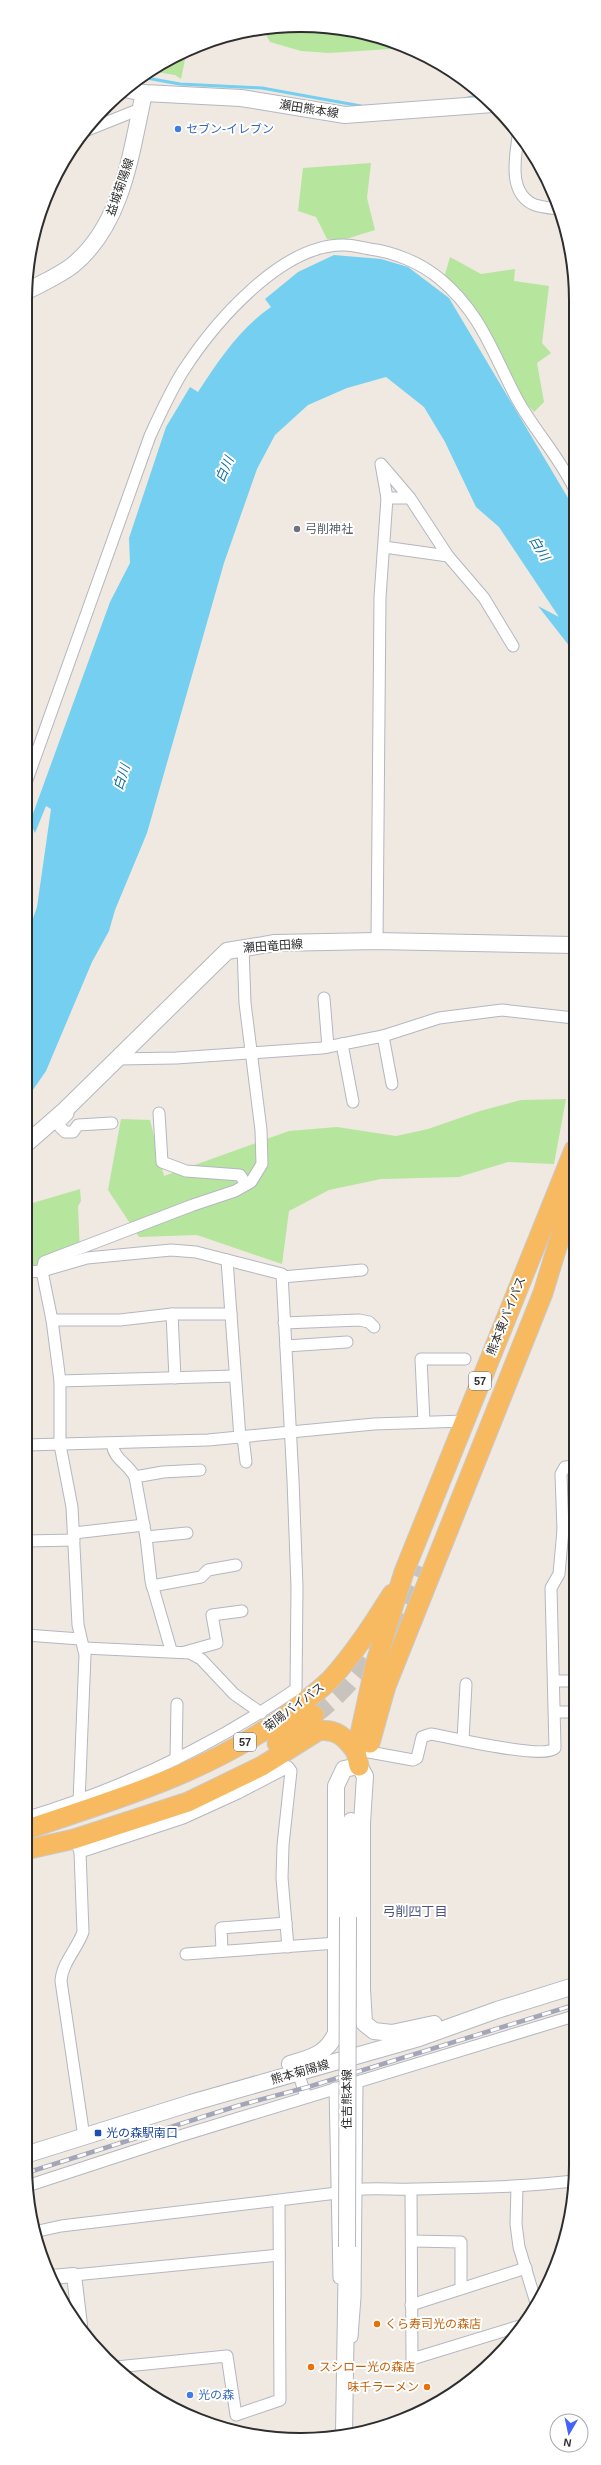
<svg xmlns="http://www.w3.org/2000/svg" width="601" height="2465" font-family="Helvetica,'Noto Sans JP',sans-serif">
<rect width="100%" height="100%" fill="#efe9e1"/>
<rect fill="#e3e1e8" x="568" y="1768" width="6" height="29"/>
<g fill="#b6e59e">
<polygon points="283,26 337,27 405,48 329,53 301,51 270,42 264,31 256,30"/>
<polygon points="187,50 181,79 175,75 150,71"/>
<polygon points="371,163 367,198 375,230 346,239 327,239 316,217 298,211 303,168"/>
<polygon points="450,257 481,274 515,269 514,281 549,286 542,343 551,353 537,363 544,402 534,412 520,396 444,278"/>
<polygon points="566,1099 554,1164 508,1162 459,1177 381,1179 329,1190 289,1211 282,1264 197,1235 139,1237 108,1190 121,1119 150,1120 164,1176 289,1131 337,1127 396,1136 428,1129 480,1111 521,1100"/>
<polygon points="80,1189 81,1201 78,1206 80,1254 26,1269 26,1205"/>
</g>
<path fill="#75cff0" d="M 334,255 L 381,259 L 408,267 L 449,298 L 574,508 L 574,652 L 538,606 L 559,617 L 499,527 L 476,507 L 445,442 L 424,407 L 386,377 L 347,388 L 308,405 L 275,435 L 257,469 L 224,563 L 147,833 L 115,910 L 109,931 L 92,962 L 46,1071 L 26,1100 L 27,935 L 37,907 L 51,809 L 46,806 L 35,833 L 30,822 L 110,602 L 130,563 L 129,538 L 166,427 L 190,387 L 198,392 C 219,360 239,329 271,307 L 265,299 L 298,272 Z"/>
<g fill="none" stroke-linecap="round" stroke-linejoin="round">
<g stroke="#75cff0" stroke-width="3">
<polyline points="141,77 180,84 262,88 361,106"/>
<polyline points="468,98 481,95"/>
</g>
<path stroke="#c8c4bd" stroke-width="19" stroke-dasharray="19 10" stroke-linecap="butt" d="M 314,1715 C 363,1677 397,1623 422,1567"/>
<g stroke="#b4b7c1" stroke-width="13">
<g id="minor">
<polyline points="85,131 140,109"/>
<path d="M 518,137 C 515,159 508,194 535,205 C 542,207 550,208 557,209"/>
<polyline points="410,498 387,498 381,464 410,498 448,556 484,598 513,646"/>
<polyline points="384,547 448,556"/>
<path d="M 27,780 L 150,436 C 160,414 170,392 183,371 C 214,323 282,243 345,245 C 353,245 362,248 370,249 C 394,252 421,263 440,279 C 481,313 493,354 517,399 C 534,430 558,455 574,488"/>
<polyline points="377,941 380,597 387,498"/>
<polyline points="324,998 328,1047"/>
<polyline points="383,1036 392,1084"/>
<polyline points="342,1044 353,1102"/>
<polyline points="117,1059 176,1058 322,1048 383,1036 439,1018 502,1010 574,1018"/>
<polyline points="159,1113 162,1162 186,1171 240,1175 246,1184"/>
<polyline points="68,1114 60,1122 60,1127 65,1132 73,1132 78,1125 112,1123"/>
<polyline points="227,1260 240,1438"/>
<polyline points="282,1277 362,1270"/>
<polyline points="172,1314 175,1378"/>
<polyline points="52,1320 120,1320 172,1314 231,1314"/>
<polyline points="284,1323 359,1320 369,1322 374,1327"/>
<polyline points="286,1346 347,1342"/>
<polyline points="60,1381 235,1376"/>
<polyline points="424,1422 421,1359 465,1359"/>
<polyline points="243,1437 246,1462"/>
<path d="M 112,1444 C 115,1461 127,1462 135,1477 L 146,1537 L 151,1581 L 171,1650"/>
<polyline points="26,1445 208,1440 374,1424 464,1421"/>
<polyline points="135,1477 163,1472 200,1470"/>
<polyline points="563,1530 561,1474 565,1467 574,1466"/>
<polyline points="74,1533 144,1525"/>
<polyline points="146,1537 187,1533"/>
<polyline points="26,1541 74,1540"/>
<polyline points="152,1586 201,1577 208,1570 236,1565"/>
<polyline points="26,1635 80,1639"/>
<polyline points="84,1648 190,1653 201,1659 234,1694 261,1713"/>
<polyline points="185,1652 217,1643 212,1615 242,1611"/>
<polyline points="555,1681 574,1681"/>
<polyline points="556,1712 574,1712"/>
<polyline points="463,1740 466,1684"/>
<path d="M 369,1752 L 413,1760 L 417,1758 L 422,1737 L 431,1734 C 450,1737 544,1760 555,1748 L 551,1588 L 559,1574 L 563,1530 L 574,1525"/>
<polyline points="176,1759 177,1704"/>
<polyline points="79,1802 85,1655 78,1625 72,1507 60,1445 60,1381 52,1320 42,1271 44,1262 193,1205 235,1191 251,1182 262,1164 261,1130 245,1003 243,947"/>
<path d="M 25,1818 C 121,1789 213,1746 296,1689 L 297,1587 L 293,1480 L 282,1274 L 196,1252 L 171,1250 L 87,1258 L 42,1271 L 26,1272"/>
<path d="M 78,1846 L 80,1852 L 83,1932 C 77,1949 62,1963 61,1981 L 84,2137"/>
<polyline points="80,1852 183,1818 238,1793 288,1767 291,1771 283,1845 282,1878 288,1947"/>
<polyline points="222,1951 221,1928 286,1923"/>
<polyline points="186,1954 337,1943"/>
<polyline points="298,2072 306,2097"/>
<polyline points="335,2088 339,2278"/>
<polyline points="27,2186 180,2136 574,2016"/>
<polyline points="517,2187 516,2224 519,2247 537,2306"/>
<polyline points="411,2190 412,2359 523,2325"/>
<path d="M 34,2232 L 61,2226 L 337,2193 C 364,2186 389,2190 416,2189 C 469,2188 521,2187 574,2181"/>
<polyline points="412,2241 461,2242 461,2288"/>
<polyline points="74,2275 279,2255"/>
<polyline points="411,2305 526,2268"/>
<polyline points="352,2337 355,2297 357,2082"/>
<polyline points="116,2367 227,2356 236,2415 280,2400 279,2201"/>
</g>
</g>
<g stroke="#b4b7c1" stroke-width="16">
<polyline id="tertiary" points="51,2277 74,2275 80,2325"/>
</g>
<g stroke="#b4b7c1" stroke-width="18">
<g id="secondary">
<polyline points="125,89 144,93 241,98 345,115 493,104"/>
<path d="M 27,291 C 42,283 59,276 73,265 C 123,224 131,152 144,93"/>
<polyline points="26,1144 65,1110 227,951 275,943 377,941 574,945"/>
<polyline points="359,1766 365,1776 362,1823 362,1989 364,2023 374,2031 392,2033 434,2024"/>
<polyline points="348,1917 351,1821"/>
<path d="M 290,2064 C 311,2058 327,2054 336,2033 L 336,1786 L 344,1769 L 359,1766"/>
<polyline points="25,2155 191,2103 419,2038 497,2010 574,1986"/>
<polyline points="344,2433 347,2247"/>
</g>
</g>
<g stroke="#c9c9c9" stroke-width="21">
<g id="trunk">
<polyline points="277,1743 314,1715"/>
<polyline points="370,1743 386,1686 543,1293 572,1198"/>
<polyline points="359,1766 356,1752 375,1665 404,1572 574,1150"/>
<path d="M 25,1830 C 118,1799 213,1771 292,1711 C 305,1701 319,1691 330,1680 C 354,1654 373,1624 392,1594"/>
<path d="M 25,1850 L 74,1839 L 188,1802 L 262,1766 L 318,1731 C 336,1728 345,1737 356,1752"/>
</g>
</g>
<use href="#minor" stroke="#fff" stroke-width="11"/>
<use href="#tertiary" stroke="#fff" stroke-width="14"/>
<use href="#secondary" stroke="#fff" stroke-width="16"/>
<use href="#trunk" stroke="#f8ba60" stroke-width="19"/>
<g stroke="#a3a6b8" stroke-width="4.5">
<polyline id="rail" points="26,2173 237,2106 308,2087 574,2005"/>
</g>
<use href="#rail" stroke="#fff" stroke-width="3" stroke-dasharray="9" stroke-linecap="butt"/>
<g stroke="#b4b7c1" stroke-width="18" stroke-linecap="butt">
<polyline id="secondary-bridge" points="347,2247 348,1917"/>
</g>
<use href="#secondary-bridge" stroke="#fff" stroke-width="16"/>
</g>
<g fill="#3f7fe0" stroke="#fff" stroke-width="1.5">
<circle cx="178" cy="129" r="4"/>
<circle cx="190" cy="2395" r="4"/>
</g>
<circle fill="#6b7280" stroke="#fff" stroke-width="1.5" cx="297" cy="529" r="4"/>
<rect fill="#1a4fb4" stroke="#fff" stroke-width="1.5" x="94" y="2129" width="8" height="8" rx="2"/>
<g fill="#e8710a" stroke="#fff" stroke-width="1.5">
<circle cx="377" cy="2324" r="4"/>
<circle cx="311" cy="2367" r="4"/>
<circle cx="427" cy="2387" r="4"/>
</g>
<g text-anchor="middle" stroke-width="4" stroke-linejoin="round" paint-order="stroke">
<g fill="#fff" stroke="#6d6d6d" stroke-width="1">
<rect x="469" y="1372" width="22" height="18" rx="3"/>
<rect x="234" y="1733" width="22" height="18" rx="3"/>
</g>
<g font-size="11" font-weight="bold" fill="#2e2e2e">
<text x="480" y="1385">57</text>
<text x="245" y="1746">57</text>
</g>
<g font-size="12" fill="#2e2e2e" stroke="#fff">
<text transform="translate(309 109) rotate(9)" y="4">瀬田熊本線</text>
<text transform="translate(120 187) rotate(-71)" y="4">益城菊陽線</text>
<text transform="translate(273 946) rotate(-4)" y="4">瀬田竜田線</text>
<text transform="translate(506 1316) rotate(-68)" y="4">熊本東バイパス</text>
<text transform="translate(294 1707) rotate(-37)" y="4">菊陽バイパス</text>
<text transform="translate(300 2072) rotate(-16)" y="4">熊本菊陽線</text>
<text transform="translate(347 2099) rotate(-90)" y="4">住吉熊本線</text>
</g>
<g font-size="12" fill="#366cbe" stroke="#fff" text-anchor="start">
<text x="186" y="133">セブン-イレブン</text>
<text x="198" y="2399">光の森</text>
</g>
<g font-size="12" fill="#5b616d" stroke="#fff" text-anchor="start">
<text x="305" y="533">弓削神社</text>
</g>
<g font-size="12" fill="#164399" stroke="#fff" text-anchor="start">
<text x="106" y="2137">光の森駅南口</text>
</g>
<g font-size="12" fill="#c56008" stroke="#fff" text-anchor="start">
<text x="385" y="2328">くら寿司光の森店</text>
<text x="319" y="2371">スシロー光の森店</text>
<text x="419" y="2391" text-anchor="end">味千ラーメン</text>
</g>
<g font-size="13" font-style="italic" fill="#0d6fa3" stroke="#fff">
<text transform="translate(224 469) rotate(-66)" y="5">白川</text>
<text transform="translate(540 548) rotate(59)" y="5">白川</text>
<text transform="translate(121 777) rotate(-72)" y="5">白川</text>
</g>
<g font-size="13" fill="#4d5680" stroke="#fff">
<text x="415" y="1916">弓削四丁目</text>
</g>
</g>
<path d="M0 0H601V2465H0ZM300 32H301A268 268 0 0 1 569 300V2165A268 268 0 0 1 301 2433H300A268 268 0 0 1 32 2165V300A268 268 0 0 1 300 32Z" fill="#fff" fill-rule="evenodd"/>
<path fill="none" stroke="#2e2e2e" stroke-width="2" d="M300 32H301A268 268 0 0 1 569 300V2165A268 268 0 0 1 301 2433H300A268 268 0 0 1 32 2165V300A268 268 0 0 1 300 32Z"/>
<g transform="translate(569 2433) rotate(189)"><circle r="19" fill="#ffffff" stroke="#ababab"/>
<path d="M0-3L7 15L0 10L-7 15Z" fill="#4264fb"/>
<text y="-6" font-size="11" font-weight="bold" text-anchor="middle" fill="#2e2e2e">N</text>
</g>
</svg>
